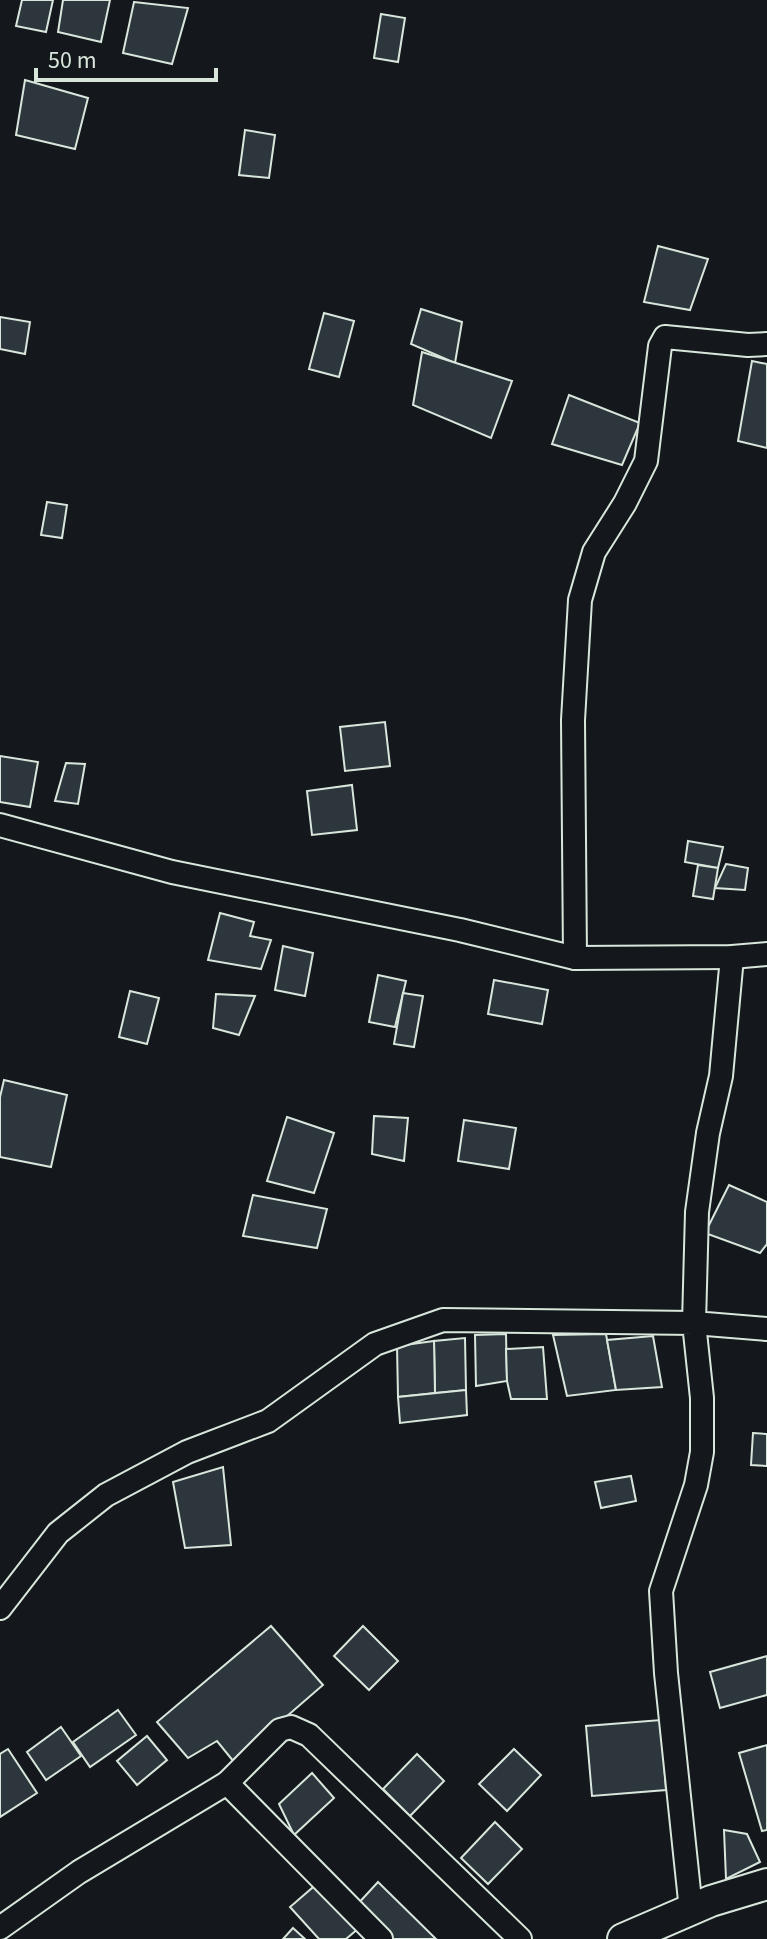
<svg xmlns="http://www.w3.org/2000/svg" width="767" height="1939" font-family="'Source Sans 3',sans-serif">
<rect width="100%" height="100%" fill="#14181c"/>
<g fill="#2c363c" stroke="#d8e6dc" stroke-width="2">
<polygon points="22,0 53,0 46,32 16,26"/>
<polygon points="63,0 110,0 101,42 58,32"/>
<polygon points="134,2 188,8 172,64 123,53"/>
<polygon points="381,14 405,18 398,62 374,58"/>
<polygon points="25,80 88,98 75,149 16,135"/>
<polygon points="245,130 275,135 269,178 239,175"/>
<polygon points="658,246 708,259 690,310 644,302"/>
<polygon points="421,309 462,322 455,363 411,344"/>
<polygon points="324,313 354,321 339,377 309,369"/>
<polygon points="0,317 30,322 25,354 0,349"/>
<polygon points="422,352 512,381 491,438 413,405"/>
<polygon points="752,361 767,364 767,448 738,441"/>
<polygon points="569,395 640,423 622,465 552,444"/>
<polygon points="47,502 67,505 62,538 41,535"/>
<polygon points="385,722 390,766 345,771 340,727"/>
<polygon points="0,756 38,762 30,807 0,802"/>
<polygon points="66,763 85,764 78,804 55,801"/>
<polygon points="352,785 357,830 312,835 307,791"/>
<polygon points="688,841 723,847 718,868 685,862"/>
<polygon points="726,864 748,868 745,890 715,888"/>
<polygon points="698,865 718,868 713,899 693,896"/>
<polygon points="220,913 254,922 250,936 271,940 261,969 208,960"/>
<polygon points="283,946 313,953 305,996 275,990"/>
<polygon points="378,975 406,981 395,1027 369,1022"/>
<polygon points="494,980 548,990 542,1024 488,1014"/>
<polygon points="130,991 159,998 147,1044 119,1037"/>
<polygon points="403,993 423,996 414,1047 394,1044"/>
<polygon points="216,994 255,996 239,1035 213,1028"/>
<polygon points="4,1080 67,1095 51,1167 0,1157 0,1097"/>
<polygon points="374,1116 408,1118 404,1161 372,1154"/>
<polygon points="287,1117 334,1133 314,1193 267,1181"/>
<polygon points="464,1120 516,1128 509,1169 458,1161"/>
<polygon points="729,1185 767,1202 767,1244 760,1253 705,1233"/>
<polygon points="253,1195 327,1209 317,1248 243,1236"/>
<polygon points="506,1334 507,1381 476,1386 475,1335"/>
<polygon points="606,1334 616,1390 567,1396 553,1335"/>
<polygon points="653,1336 662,1387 616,1390 607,1340"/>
<polygon points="465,1338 466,1390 435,1393 434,1341"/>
<polygon points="434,1341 435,1393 398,1397 397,1346"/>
<polygon points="543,1347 547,1399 511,1399 507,1381 506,1349"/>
<polygon points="466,1390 467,1415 400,1423 398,1397"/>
<polygon points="753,1433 767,1434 767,1466 751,1465"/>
<polygon points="223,1467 231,1545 185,1548 173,1482"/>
<polygon points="631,1476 636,1501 601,1508 595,1482"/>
<polygon points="271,1626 323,1685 234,1762 217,1741 188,1758 157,1722"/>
<polygon points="363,1626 398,1661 369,1690 334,1656"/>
<polygon points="767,1656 767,1695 720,1708 710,1672"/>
<polygon points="118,1710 136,1735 90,1767 73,1742"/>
<polygon points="661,1720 666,1790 592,1796 586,1726"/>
<polygon points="61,1727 81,1756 46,1780 27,1752"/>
<polygon points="147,1736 167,1760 137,1785 117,1761"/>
<polygon points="767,1745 767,1830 762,1831 739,1753"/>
<polygon points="8,1749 37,1793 0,1817 0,1754"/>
<polygon points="514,1749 541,1775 507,1811 479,1784"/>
<polygon points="417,1754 444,1781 410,1816 383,1789"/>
<polygon points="312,1773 334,1798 294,1835 279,1804"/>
<polygon points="495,1822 522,1849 488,1884 461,1858"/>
<polygon points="724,1830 747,1834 760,1862 726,1879"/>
<polygon points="319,1882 359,1928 346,1939 319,1939 290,1907"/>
<polygon points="378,1882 436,1939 388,1939 355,1907"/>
<polygon points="293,1928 305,1939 283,1939"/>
</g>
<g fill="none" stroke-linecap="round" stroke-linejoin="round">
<g stroke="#d8e6dc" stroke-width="26">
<g id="street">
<polyline points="0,825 172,872 460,930 575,958 732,957 767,954"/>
<polyline points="732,957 721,1076 708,1133 697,1212 694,1323 767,1329"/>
<polyline points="575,958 573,720 580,600 594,552 625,503 646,461 660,346 665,337 748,345 767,344"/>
<polyline points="0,1608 58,1533 106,1495 187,1452 268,1421 375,1344 443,1320 694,1323 702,1398 702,1452 696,1485 661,1591 666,1673 691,1910"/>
<polyline points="227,1783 381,1939"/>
<polyline points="0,1928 79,1872 227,1783 280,1730 291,1727 309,1735 520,1939"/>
</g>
</g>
<g stroke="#d8e6dc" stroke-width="34">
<polyline id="secondary" points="623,1939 711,1901 767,1884"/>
</g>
<use href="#street" stroke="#14181c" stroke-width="22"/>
<use href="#secondary" stroke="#14181c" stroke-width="30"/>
</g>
<path d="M36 68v12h180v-12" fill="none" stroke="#d8e6dc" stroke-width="4"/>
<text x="48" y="68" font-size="24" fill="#d8e6dc" stroke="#14181c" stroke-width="6" paint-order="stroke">50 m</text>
</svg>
